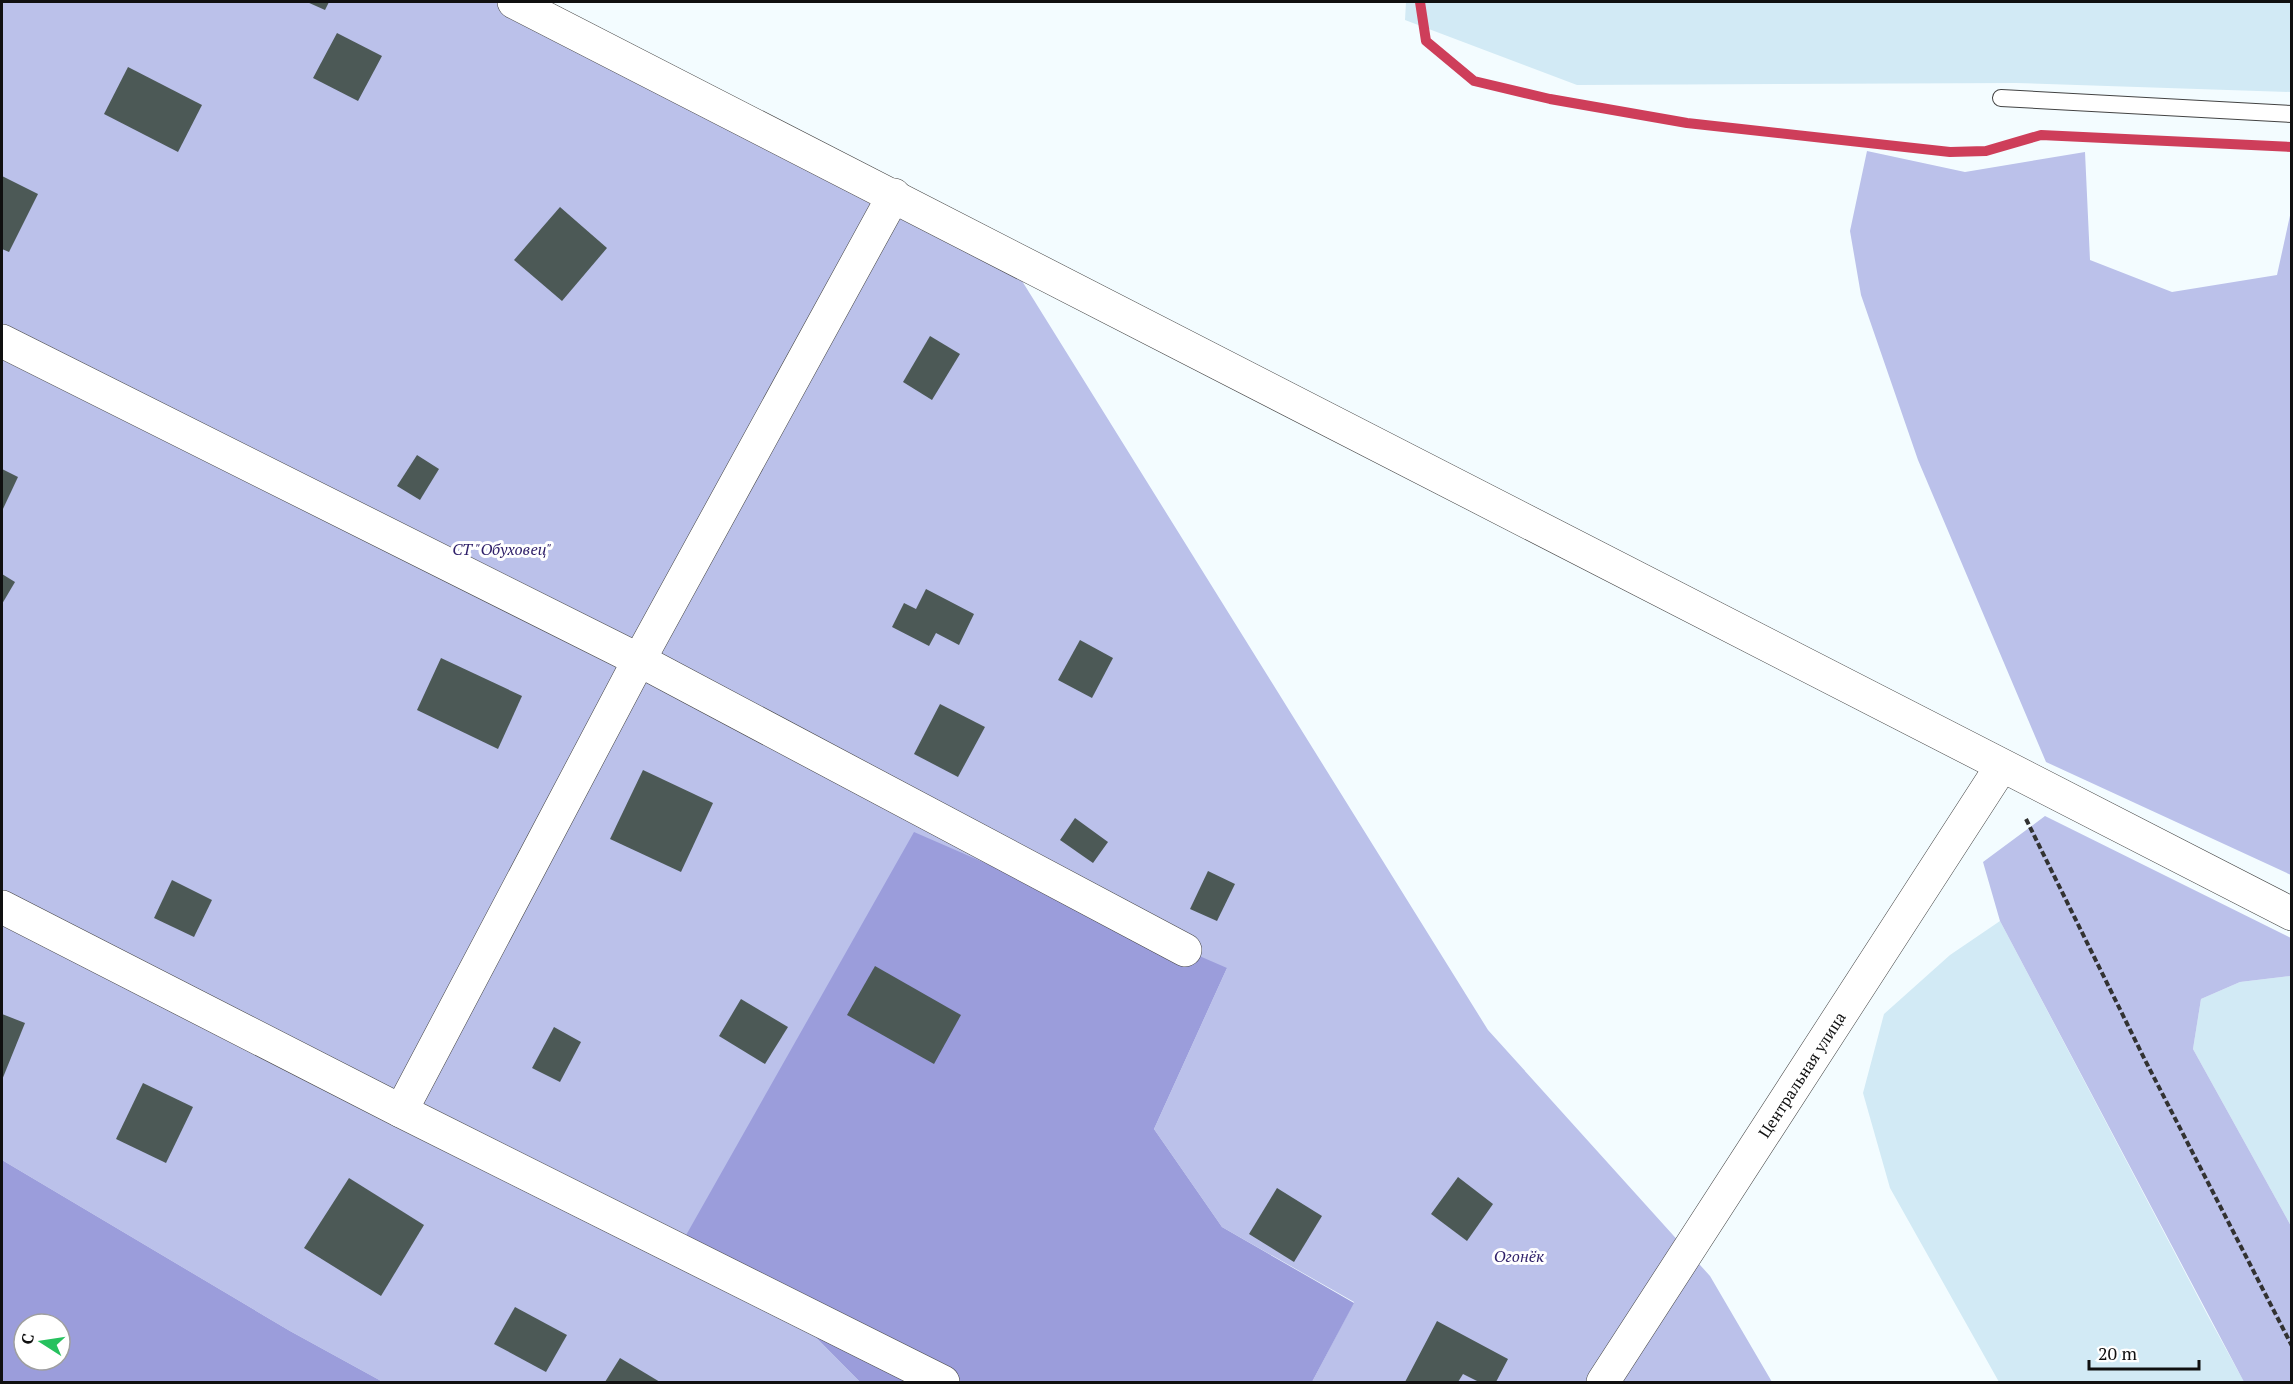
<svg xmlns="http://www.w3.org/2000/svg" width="2293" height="1384" font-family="'PT Serif',serif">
<rect width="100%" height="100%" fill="#f3fcff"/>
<g fill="#d2eaf5">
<polygon points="1406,2 2291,2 2291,92 2016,83 1577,85 1405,20"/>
<polygon points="2000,921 2208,1316 2244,1382 1999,1382 1890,1188 1863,1093 1884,1014 1950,955"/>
<polygon points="2291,976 2291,1226 2193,1049 2201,999 2240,982"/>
</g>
<g fill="#bbc1ea">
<polygon points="2,2 528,2 994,236 1488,1030 1710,1276 1772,1382 1312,1382 1354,1302 1222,1227 1154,1129 1227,968 771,1292 860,1382 383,1382 290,1331 2,1160"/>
<polygon points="1867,151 1965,172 2085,152 2090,260 2172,292 2277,275 2291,211 2291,875 2046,762 1918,460 1861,295 1850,231"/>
<polygon points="2045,816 2291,938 2291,976 2240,982 2201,999 2193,1049 2291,1226 2291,1382 2244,1382 2000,921 1983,862"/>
</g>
<g fill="#9b9ddb" fill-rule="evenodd">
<polygon points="914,832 1227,968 1154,1129 1222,1227 1354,1303 1312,1382 860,1382 771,1292 685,1237"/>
<path d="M 2,1160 L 290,1331 L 383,1382 L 2,1382 ZM 24,1324 L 60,1324 L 60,1360 L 24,1360 Z"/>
</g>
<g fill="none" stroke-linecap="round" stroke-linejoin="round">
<polyline stroke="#ce3e5a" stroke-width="10" points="1420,2 1426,41 1474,81 1550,99 1687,123 1950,152 1986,151 2041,135 2292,147"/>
</g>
<g fill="#4c5956">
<polygon points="307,2 329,2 325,10"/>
<polygon points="337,33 382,56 358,101 313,78"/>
<polygon points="128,67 202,105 178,152 104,114"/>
<polygon points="2,176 38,194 9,252 2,249"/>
<polygon points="560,207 607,248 562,301 514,260"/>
<polygon points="930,336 960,354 932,400 903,382"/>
<polygon points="417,455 439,469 420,500 397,486"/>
<polygon points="2,469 18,477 2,511"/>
<polygon points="2,574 15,582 2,604"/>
<polygon points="926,589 974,614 959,645 936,633 929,646 892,627 904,603 916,609"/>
<polygon points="1080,640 1113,658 1092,698 1058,680"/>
<polygon points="441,658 522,696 498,749 417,710"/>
<polygon points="940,704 985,727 958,777 914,754"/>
<polygon points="643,770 713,803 681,872 610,839"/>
<polygon points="1075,818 1108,842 1093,863 1060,840"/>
<polygon points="1208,871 1235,884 1217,921 1190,909"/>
<polygon points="172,880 212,900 194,937 154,918"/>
<polygon points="875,966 961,1015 934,1064 847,1015"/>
<polygon points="741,999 788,1027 765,1064 719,1036"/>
<polygon points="2,1014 25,1023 2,1080"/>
<polygon points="554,1027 581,1042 560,1082 532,1068"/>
<polygon points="143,1083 193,1107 166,1163 116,1139"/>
<polygon points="1458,1177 1493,1204 1467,1241 1431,1214"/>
<polygon points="349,1178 424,1225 381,1296 304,1248"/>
<polygon points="1277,1188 1322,1216 1294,1262 1249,1234"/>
<polygon points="515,1307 567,1335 546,1372 494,1344"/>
<polygon points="1437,1321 1508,1359 1496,1382 1479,1382 1463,1374 1458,1382 1405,1382"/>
<polygon points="620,1358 660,1382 605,1382"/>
</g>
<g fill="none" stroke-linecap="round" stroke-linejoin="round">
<g stroke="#434343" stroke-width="18">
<polyline id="lane" points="2001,98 2292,114"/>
</g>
<g stroke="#434343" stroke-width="34">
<g id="street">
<path d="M 514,2 C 1107,304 1697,613 2292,914"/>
<polyline points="2,341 639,660 1185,950"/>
<polyline points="2,907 401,1111 943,1382"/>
<polyline points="401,1111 639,660 894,195"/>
<path id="s1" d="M 1603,1382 L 2001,767"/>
</g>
</g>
<polyline stroke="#323232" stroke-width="4" stroke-dasharray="6 3" stroke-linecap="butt" points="2026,819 2145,1060 2292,1346"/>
<use href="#lane" stroke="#fff" stroke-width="16"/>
<use href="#street" stroke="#fff" stroke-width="33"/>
</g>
<g text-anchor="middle" stroke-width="6" stroke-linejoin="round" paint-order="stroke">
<g font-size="16" font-style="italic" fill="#2e1f69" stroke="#fff">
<text x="502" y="555">СТ "Обуховец"</text>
<text x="1519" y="1262">Огонёк</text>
</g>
<g font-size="16" fill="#101010" stroke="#fff">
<text dy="6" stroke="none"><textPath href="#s1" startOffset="366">Центральная улица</textPath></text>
</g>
</g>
<rect width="2293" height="1384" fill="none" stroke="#101010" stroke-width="6"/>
<g transform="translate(42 1342) rotate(282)"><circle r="28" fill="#ffffff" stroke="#9f9f9f" stroke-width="1.5"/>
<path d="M0-4.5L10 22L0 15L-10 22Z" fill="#26c15e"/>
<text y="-9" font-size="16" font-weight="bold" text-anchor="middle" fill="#101010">С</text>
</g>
<path d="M2089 1360v9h110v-9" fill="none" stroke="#101010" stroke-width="3"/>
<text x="2098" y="1360" font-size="18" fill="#101010" stroke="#ffffff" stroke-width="4.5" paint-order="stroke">20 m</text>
</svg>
